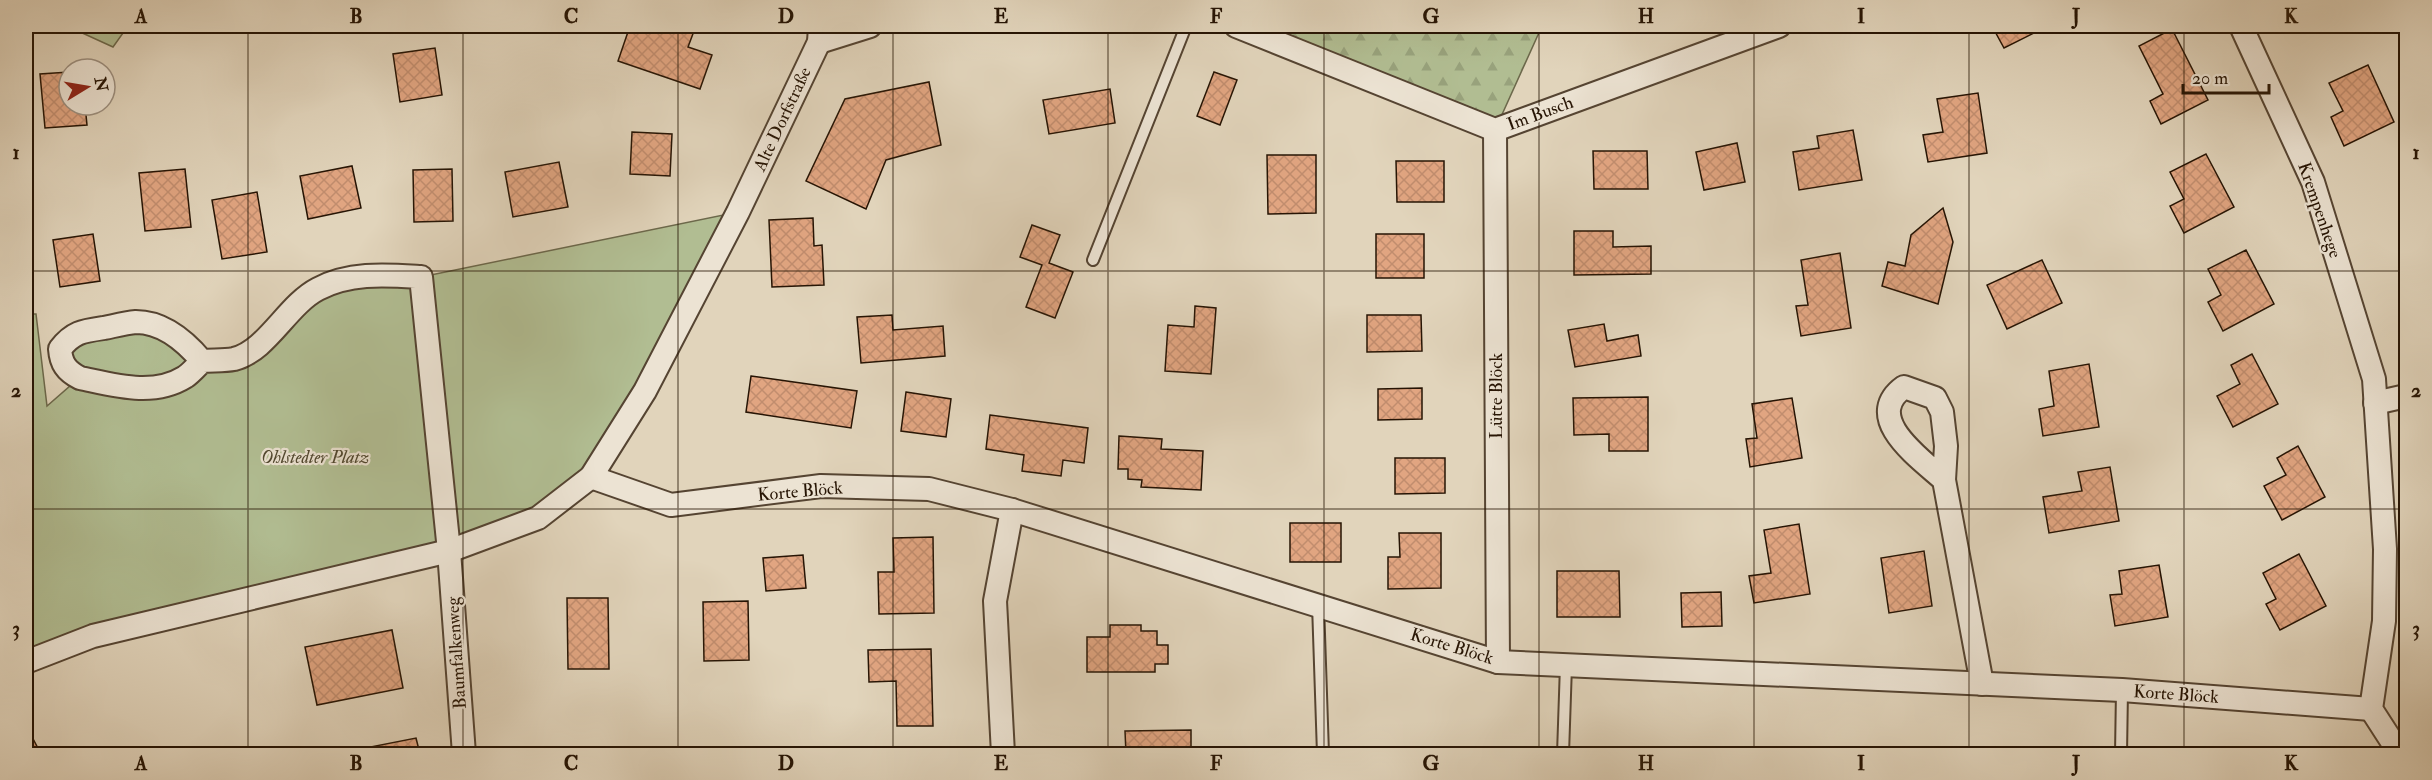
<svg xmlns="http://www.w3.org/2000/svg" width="2432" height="780" font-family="'IM FELL Double Pica',serif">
<defs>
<pattern id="forest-firs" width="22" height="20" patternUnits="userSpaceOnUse" patternTransform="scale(1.5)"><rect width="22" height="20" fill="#b1bd92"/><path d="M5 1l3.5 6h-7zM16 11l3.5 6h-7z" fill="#98a27c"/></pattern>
<pattern id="building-cross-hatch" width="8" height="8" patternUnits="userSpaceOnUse" patternTransform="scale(1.5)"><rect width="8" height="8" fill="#e1a581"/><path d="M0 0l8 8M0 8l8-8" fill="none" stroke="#c18d6e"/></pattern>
</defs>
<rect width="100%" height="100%" fill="#e1d4bb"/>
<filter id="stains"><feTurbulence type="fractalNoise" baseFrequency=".00333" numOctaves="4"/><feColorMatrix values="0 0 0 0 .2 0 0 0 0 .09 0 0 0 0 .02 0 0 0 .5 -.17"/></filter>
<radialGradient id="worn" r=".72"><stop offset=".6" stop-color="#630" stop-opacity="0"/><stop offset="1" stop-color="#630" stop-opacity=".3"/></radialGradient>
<g fill="#b1bd92" stroke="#6c684b" stroke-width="1.5">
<polygon points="67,26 128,26 113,47"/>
<polygon points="738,212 591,477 538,518 26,662 26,314 36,314 47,406 79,378 60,349 137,322 202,361 234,359 315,290 421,277"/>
</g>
<polygon fill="url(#forest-firs)" stroke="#6c684b" stroke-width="1.5" points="1236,26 1542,26 1495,130"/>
<g fill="url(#building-cross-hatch)" stroke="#261404" stroke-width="1.5">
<polygon points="630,26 651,32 653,26 678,26 694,31 688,47 712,55 700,89 618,61"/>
<polygon points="1992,26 2048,26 2004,48"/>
<polygon points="2172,29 2208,100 2161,124 2150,101 2163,94 2139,46"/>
<polygon points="435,48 442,95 400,102 393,54"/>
<polygon points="2368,65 2394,122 2344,146 2331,117 2343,111 2329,83"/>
<polygon points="69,72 69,105 85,105 87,125 45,128 40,74"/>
<polygon points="1214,72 1237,80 1220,125 1197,116"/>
<polygon points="929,82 941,145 886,160 866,209 806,181 845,99"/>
<polygon points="1110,89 1115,123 1049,134 1043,100"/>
<polygon points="1978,93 1987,153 1928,162 1923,135 1943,132 1937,99"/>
<polygon points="1853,130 1862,180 1799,190 1793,152 1819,148 1817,136"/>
<polygon points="632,132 672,134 670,176 630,174"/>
<polygon points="1737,143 1745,182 1704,190 1696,152"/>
<polygon points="1593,151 1647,151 1648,189 1594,189"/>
<polygon points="2206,154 2234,207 2184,233 2170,206 2184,199 2170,172"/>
<polygon points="1267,155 1316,155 1316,213 1268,214"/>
<polygon points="1396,161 1444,161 1444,202 1397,202"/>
<polygon points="559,162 568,207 513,217 505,172"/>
<polygon points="352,166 361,208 308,219 300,176"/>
<polygon points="185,169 191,227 145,231 139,173"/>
<polygon points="452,169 453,221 414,222 413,170"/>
<polygon points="257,192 267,252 222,259 212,200"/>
<polygon points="1943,208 1953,242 1938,304 1882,286 1888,262 1905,266 1911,235"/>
<polygon points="813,218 814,246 822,245 824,285 772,287 769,220"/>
<polygon points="1032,225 1060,235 1049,263 1073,272 1055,318 1026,307 1042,265 1020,257"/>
<polygon points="1574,231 1613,231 1613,247 1651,246 1651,274 1574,275"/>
<polygon points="93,234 100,281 60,287 53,240"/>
<rect x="1376" y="234" width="48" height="44"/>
<polygon points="2246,250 2274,304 2223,331 2208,302 2221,295 2208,269"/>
<polygon points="1840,253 1851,328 1801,336 1796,306 1808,305 1801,260"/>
<polygon points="2042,260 2062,303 2007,329 1987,285"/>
<polygon points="1195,306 1216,308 1211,374 1165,371 1168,325 1194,327"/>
<polygon points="892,315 893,330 943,326 945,356 861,363 857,317"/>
<polygon points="1367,315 1421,315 1422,351 1367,352"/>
<polygon points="1604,324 1607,341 1638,335 1641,356 1575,367 1568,330"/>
<polygon points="2252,354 2278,404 2233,427 2217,396 2240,384 2231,365"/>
<polygon points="2089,364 2099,427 2043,436 2039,409 2054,406 2049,371"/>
<polygon points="751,376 857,391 851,428 746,412"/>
<polygon points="1422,388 1422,419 1378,420 1378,389"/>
<polygon points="906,392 951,399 946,437 901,431"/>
<polygon points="1648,397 1648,451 1609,451 1609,434 1574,435 1573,398"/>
<polygon points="1792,398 1802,458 1750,467 1746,439 1757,438 1752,404"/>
<polygon points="990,415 1088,428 1084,463 1063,460 1061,476 1022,471 1024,455 986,449"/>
<polygon points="1119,436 1162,439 1161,449 1203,451 1201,490 1141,487 1142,480 1128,479 1128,469 1118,469"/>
<polygon points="2298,446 2325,497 2282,520 2264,486 2286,475 2277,458"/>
<polygon points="1395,458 1445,458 1445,493 1395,494"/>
<polygon points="2110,467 2119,521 2049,533 2043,497 2082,491 2078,472"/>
<rect x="1290" y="523" width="51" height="39"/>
<polygon points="1799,524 1810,594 1754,603 1749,576 1771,573 1764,530"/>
<polygon points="1399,533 1441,533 1441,588 1388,589 1388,557 1400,557"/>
<polygon points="933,537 934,613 879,614 878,572 894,572 893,538"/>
<polygon points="1924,551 1932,606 1889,613 1881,558"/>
<polygon points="2299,554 2326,606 2280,630 2266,604 2276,599 2263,573"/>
<polygon points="803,555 806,588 766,591 763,558"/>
<polygon points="2159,565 2168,617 2115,626 2110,595 2122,594 2119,571"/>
<polygon points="1557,571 1619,571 1620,617 1557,617"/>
<polygon points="1721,592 1722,626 1682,627 1681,593"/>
<polygon points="567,598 608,598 609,669 568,669"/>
<polygon points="748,601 749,660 704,661 703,602"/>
<polygon points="1110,625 1141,625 1141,631 1157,631 1157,645 1168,645 1168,664 1155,664 1155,672 1087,672 1087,637 1110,637"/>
<polygon points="392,630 403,688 317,705 305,647"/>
<polygon points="931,649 933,726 897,726 896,681 869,682 868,650"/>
<polygon points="1191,730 1191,754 1126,754 1125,731"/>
<polygon points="30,733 41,754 26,754 26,735"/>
<polygon points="416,738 420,754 356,754 355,750"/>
</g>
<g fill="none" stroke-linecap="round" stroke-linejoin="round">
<g stroke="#554432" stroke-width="14">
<g id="lane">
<polyline points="1093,260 1186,26"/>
<polyline points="1318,604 1323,754"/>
<polyline points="1563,754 1566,665"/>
<polyline points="2121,754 2122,690"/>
</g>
</g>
<g stroke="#554432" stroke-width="26">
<g id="street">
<polyline points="1236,26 1495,130 1779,26"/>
<polyline points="2241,26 2313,182 2374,379 2385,549 2384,621 2371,709 2400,754"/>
<polyline points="819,42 870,26"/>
<polyline points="1495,130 1498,662"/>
<path d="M 202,361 C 197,366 191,373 185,377 C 153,397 114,385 80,378 C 66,371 61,363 60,349 C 73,332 83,331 104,328 C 114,326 125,323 136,322 C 163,322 186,342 202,361 C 212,360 224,361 234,359 C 267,351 287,305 318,289 C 350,272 386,275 421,277 L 449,551 L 464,754"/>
<polyline points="2375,403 2406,396"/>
<polyline points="591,477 671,505 821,486 929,489 1012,510 1498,662 2122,690 2371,709"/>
<path d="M 1944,480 C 1921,459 1861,418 1904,387 L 1935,398 L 1942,412 L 1946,446 L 1944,480 L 1982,684"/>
<polyline points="26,662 93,636 449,551 538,518 591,477 645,391 738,212 819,42 820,26"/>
<polyline points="1003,754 995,601 1012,510"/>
</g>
</g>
<use href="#lane" stroke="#ece3d3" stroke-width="10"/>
<use href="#street" stroke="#ece3d3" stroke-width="22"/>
</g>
<path fill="none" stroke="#261404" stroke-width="1.5" stroke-opacity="0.55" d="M 248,26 L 248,754M 463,26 L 463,754M 678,26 L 678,754M 893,26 L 893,754M 1108,26 L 1108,754M 1324,26 L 1324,754M 1539,26 L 1539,754M 1754,26 L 1754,754M 1969,26 L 1969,754M 2184,26 L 2184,754M 26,271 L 2406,271M 26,509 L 2406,509"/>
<g text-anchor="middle" stroke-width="4.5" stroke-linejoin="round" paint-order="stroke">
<g font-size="18" fill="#261404" stroke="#ece3d3">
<text transform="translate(1540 113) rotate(-20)" y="6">Im Busch</text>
<text transform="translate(782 119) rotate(-65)" y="6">Alte Dorfstraße</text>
<text transform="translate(2320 210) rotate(71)" y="6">Krempenhege</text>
<text transform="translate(1496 396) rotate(-90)" y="6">Lütte Blöck</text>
<text transform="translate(800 491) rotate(-5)" y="6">Korte Blöck</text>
<text transform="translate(1452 646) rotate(17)" y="6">Korte Blöck</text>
<text transform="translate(456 653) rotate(-94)" y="6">Baumfalkenweg</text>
<text transform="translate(2176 694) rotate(4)" y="6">Korte Blöck</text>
</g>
<g font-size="18" font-style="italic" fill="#50472f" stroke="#ece3d3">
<text x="315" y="463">Ohlstedter Platz</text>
</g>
</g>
<rect width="2432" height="780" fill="none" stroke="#e1d4bb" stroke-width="66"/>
<g transform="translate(87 87) rotate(79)"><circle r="28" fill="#ece3d3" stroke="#9d9080" stroke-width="1.5"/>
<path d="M0-4.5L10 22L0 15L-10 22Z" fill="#8f2418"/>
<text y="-9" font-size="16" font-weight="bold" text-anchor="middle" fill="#261404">N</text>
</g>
<path d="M2183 84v9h86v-9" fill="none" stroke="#261404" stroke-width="3"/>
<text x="2192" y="84" font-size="18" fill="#261404" stroke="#ece3d3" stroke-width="4.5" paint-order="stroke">20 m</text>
<rect x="33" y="33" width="2366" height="714" fill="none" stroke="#261404" stroke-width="2"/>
<g font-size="20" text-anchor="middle" font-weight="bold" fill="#261404">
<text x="141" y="23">A</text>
<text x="356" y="23">B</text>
<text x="571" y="23">C</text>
<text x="786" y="23">D</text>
<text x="1001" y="23">E</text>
<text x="1216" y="23">F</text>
<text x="1431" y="23">G</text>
<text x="1646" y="23">H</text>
<text x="1861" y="23">I</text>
<text x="2076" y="23">J</text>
<text x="2291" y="23">K</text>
<text x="16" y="159">1</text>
<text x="2416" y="159">1</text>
<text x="16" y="397">2</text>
<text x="2416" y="397">2</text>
<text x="16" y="635">3</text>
<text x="2416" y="635">3</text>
<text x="141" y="770">A</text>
<text x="356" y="770">B</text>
<text x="571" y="770">C</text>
<text x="786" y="770">D</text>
<text x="1001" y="770">E</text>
<text x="1216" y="770">F</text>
<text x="1431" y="770">G</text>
<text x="1646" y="770">H</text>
<text x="1861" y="770">I</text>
<text x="2076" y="770">J</text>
<text x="2291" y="770">K</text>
</g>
<rect width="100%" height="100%" filter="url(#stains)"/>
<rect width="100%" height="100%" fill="url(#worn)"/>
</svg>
